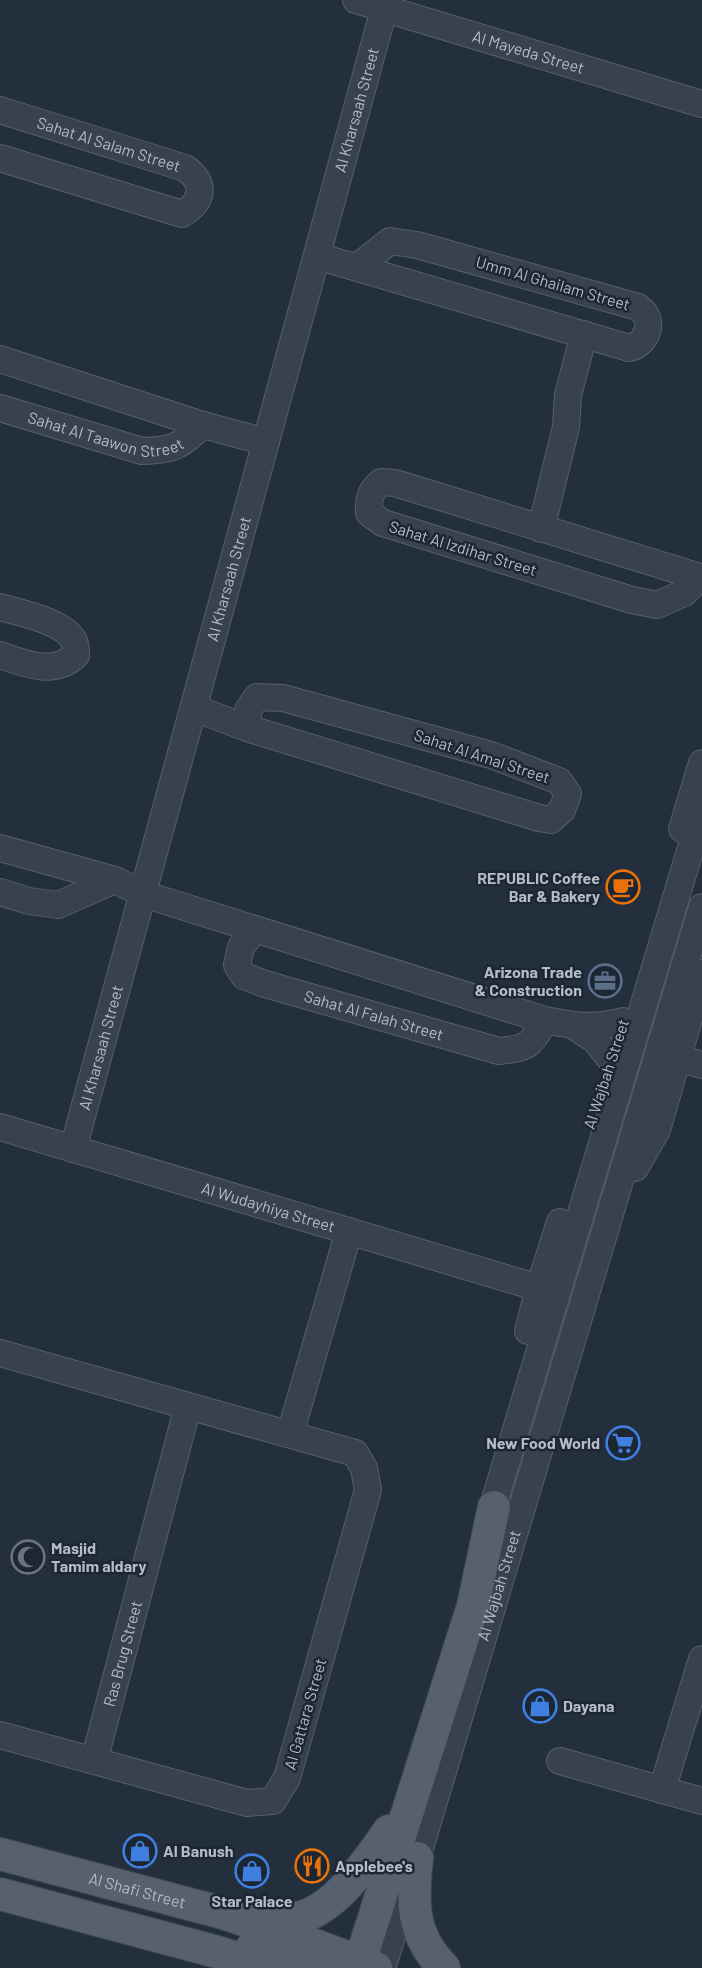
<svg xmlns="http://www.w3.org/2000/svg" width="702" height="1968" font-family="Barlow,sans-serif">
<rect width="100%" height="100%" fill="#242f3e"/>
<g fill="none" stroke-linecap="round" stroke-linejoin="round">
<g stroke="#565f6c" stroke-width="28">
<g id="minor">
<path id="s1" d="M 356,0 L 702,104"/>
<path id="s2" d="M 0,110 L 185,168 C 206,183 204,201 182,214 L 0,158"/>
<path d="M 317,256 L 629,348 C 643,346 654,327 645,314 C 644,311 640,310 638,307 L 417,245 L 390,241 L 357,267"/>
<polyline points="0,359 203,425 266,442"/>
<path id="s3" d="M 0,408 L 142,451 C 175,450 178,447 203,425"/>
<polyline points="541,529 566,427 568,395 584,334"/>
<path d="M 700,577 L 684,593 L 657,605 L 632,600 L 383,523 L 369,513 C 368,500 370,491 381,482 L 395,483 L 700,577 L 702,578"/>
<path d="M 0,607 C 20,613 64,621 74,641 C 75,644 76,651 76,655 C 54,676 26,664 0,655"/>
<polyline points="194,708 247,728 539,818 551,820 562,810 568,794 559,781 491,755 283,698 257,697 248,710 247,728"/>
<polyline points="682,829 702,763"/>
<path d="M 0,848 L 115,880 L 143,894 L 545,1020 C 574,1026 594,1029 623,1021"/>
<polyline points="0,892 29,901 58,905 115,880"/>
<path id="s4" d="M 255,929 L 241,947 L 237,965 L 244,976 L 265,984 L 499,1051 C 529,1048 530,1046 545,1020"/>
<polyline points="574,1026 595,1040 611,1060"/>
<polyline points="678,1058 702,1065"/>
<path id="s5" d="M 0,1127 L 539,1288"/>
<path id="s6" d="M 73,1149 L 384,9"/>
<polyline points="635,1168 657,1130 702,973"/>
<polyline points="528,1331 539,1288 560,1222"/>
<polyline points="0,1353 355,1453 364,1468 368,1490 287,1778 273,1801 247,1803 0,1735"/>
<polyline points="290,1434 349,1231"/>
<polyline points="487,1526 702,811"/>
<path id="s7" d="M 94,1761 L 188,1406"/>
<polyline points="560,1761 702,1801"/>
<polyline points="662,1790 702,1659"/>
<path id="s8" d="M 382,1968 L 417,1858 L 702,907"/>
</g>
</g>
<g stroke="#414a57" stroke-width="34">
<g id="major">
<path id="s9" d="M 0,1854 L 223,1913 L 277,1931 L 376,1968"/>
<path d="M 417,1858 C 412,1902 411,1935 444,1968"/>
<polyline points="0,1894 217,1952 270,1968"/>
<path d="M 260,1916 C 271,1918 285,1920 297,1918 C 335,1911 368,1860 389,1831"/>
<polyline points="251,1949 317,1968"/>
<polyline points="360,1968 360,1962 473,1606 494,1507"/>
</g>
</g>
<use href="#minor" stroke="#38414e" stroke-width="26"/>
<use href="#major" stroke="#56606e" stroke-width="32"/>
</g>
<defs>
<g id="cafe-ring" transform="scale(1.725)"><circle r="9.5" fill="#1d2633" stroke="#e8710a" stroke-width="1.5"/><path d="M-5.5-4.5H6V0H3Q3 3.5 0 3.5H-2.5Q-5.5 3.5-5.5 0ZM3-3.2v2h1.7v-2ZM-6 4.5H4V6H-6Z" fill="#e8710a"/></g>
<g id="office-ring" transform="scale(1.725)"><circle r="9.5" fill="#1d2633" stroke="#5c6f8a" stroke-width="1.5"/><path d="M-6-3h4V-5.5h4V-3h4V5H-6ZM-1-4.5V-3h2v-1.5ZM-6 0V1H6V0Z" fill="#5c6f8a"/></g>
<g id="supermarket-ring" transform="scale(1.725)"><circle r="9.5" fill="#1d2633" stroke="#3f7fe0" stroke-width="1.5"/><path d="M-6-5.5h2.5l.6 2H6L4.5 2H-2.5L-4.4-4H-6ZM-1.5 3.2a1.3 1.3 0 1 0 .1 0ZM3 3.2a1.3 1.3 0 1 0 .1 0Z" fill="#3f7fe0"/></g>
<g id="mosque-ring" transform="scale(1.725)"><circle r="9.5" fill="#1d2633" stroke="#6b7280" stroke-width="1.5"/><path d="M3.5-4.9A6 6 0 1 0 3.5 4.9A5 5 0 1 1 3.5-4.9Z" fill="#6b7280"/></g>
<g id="shop-ring" transform="scale(1.725)"><circle r="9.5" fill="#1d2633" stroke="#3f7fe0" stroke-width="1.5"/><path d="M-5-2.5h2.3a2.7 3.5 0 0 1 5.4 0H5L5.5 6h-11ZM-1.5-2.5h3a1.5 2.3 0 0 0-3 0Z" fill="#3f7fe0"/></g>
<g id="restaurant-ring" transform="scale(1.725)"><circle r="9.5" fill="#1d2633" stroke="#e8710a" stroke-width="1.5"/><path d="M-5-6h1v4h1v-4h1v4h1v-4h1v5L-1.5 .5V6h-2V.5L-5-1ZM5-6V6H3V1.5H1.5Q1.5-4 5-6Z" fill="#e8710a"/></g>
</defs>
<g fill-rule="evenodd">
<use href="#cafe-ring" x="623" y="887"/>
<use href="#office-ring" x="605" y="981"/>
<use href="#supermarket-ring" x="623" y="1443"/>
<use href="#mosque-ring" x="28" y="1557"/>
<use href="#shop-ring" x="540" y="1706"/>
<use href="#shop-ring" x="140" y="1851"/>
<use href="#restaurant-ring" x="312" y="1866"/>
<use href="#shop-ring" x="252" y="1871"/>
</g>
<g text-anchor="middle" stroke-width="5" stroke-linejoin="round" paint-order="stroke">
<g font-size="16" fill="#b4bcc9" stroke="#1d2633">
<text dy="6" stroke="none"><textPath href="#s1" startOffset="180">Al Mayeda Street</textPath></text>
<text dy="6" stroke="none"><textPath href="#s6" startOffset="1077">Al Kharsaah Street</textPath></text>
<text dy="6" stroke="none"><textPath href="#s2" startOffset="114">Sahat Al Salam Street</textPath></text>
<text transform="translate(553 283) rotate(16)" y="6">Umm Al Ghailam Street</text>
<text dy="6" stroke="none"><textPath href="#s3" startOffset="110">Sahat Al Taawon Street</textPath></text>
<text transform="translate(463 548) rotate(17)" y="6">Sahat Al Izdihar Street</text>
<text dy="6" stroke="none"><textPath href="#s6" startOffset="591">Al Kharsaah Street</textPath></text>
<text transform="translate(482 756) rotate(18)" y="6">Sahat Al Amal Street</text>
<text dy="6" stroke="none"><textPath href="#s4" startOffset="190">Sahat Al Falah Street</textPath></text>
<text dy="6" stroke="none"><textPath href="#s6" startOffset="105">Al Kharsaah Street</textPath></text>
<text transform="translate(606 1074) rotate(-72)" y="6">Al Wajbah Street</text>
<text dy="6" stroke="none"><textPath href="#s5" startOffset="280">Al Wudayhiya Street</textPath></text>
<text dy="6" stroke="none"><textPath href="#s8" startOffset="400">Al Wajbah Street</textPath></text>
<text dy="6" stroke="none"><textPath href="#s7" startOffset="111">Ras Brug Street</textPath></text>
<text transform="translate(305 1714) rotate(-74)" y="6">Al Gattara Street</text>
<text dy="6" stroke="none"><textPath href="#s9" startOffset="142">Al Shafi Street</textPath></text>
</g>
<g font-size="16" font-weight="bold" fill="#b4bcc9" stroke="#1d2633" text-anchor="start">
<text x="600" y="884" text-anchor="end">REPUBLIC Coffee<tspan x="600" dy="18">Bar &amp; Bakery</tspan></text>
<text x="582" y="978" text-anchor="end">Arizona Trade<tspan x="582" dy="18">&amp; Construction</tspan></text>
<text x="600" y="1449" text-anchor="end">New Food World</text>
<text x="51" y="1554">Masjid<tspan x="51" dy="18">Tamim aldary</tspan></text>
<text x="563" y="1712">Dayana</text>
<text x="163" y="1857">Al Banush</text>
<text x="335" y="1872">Applebee's</text>
<text x="252" y="1907" text-anchor="middle">Star Palace</text>
</g>
</g>
</svg>
